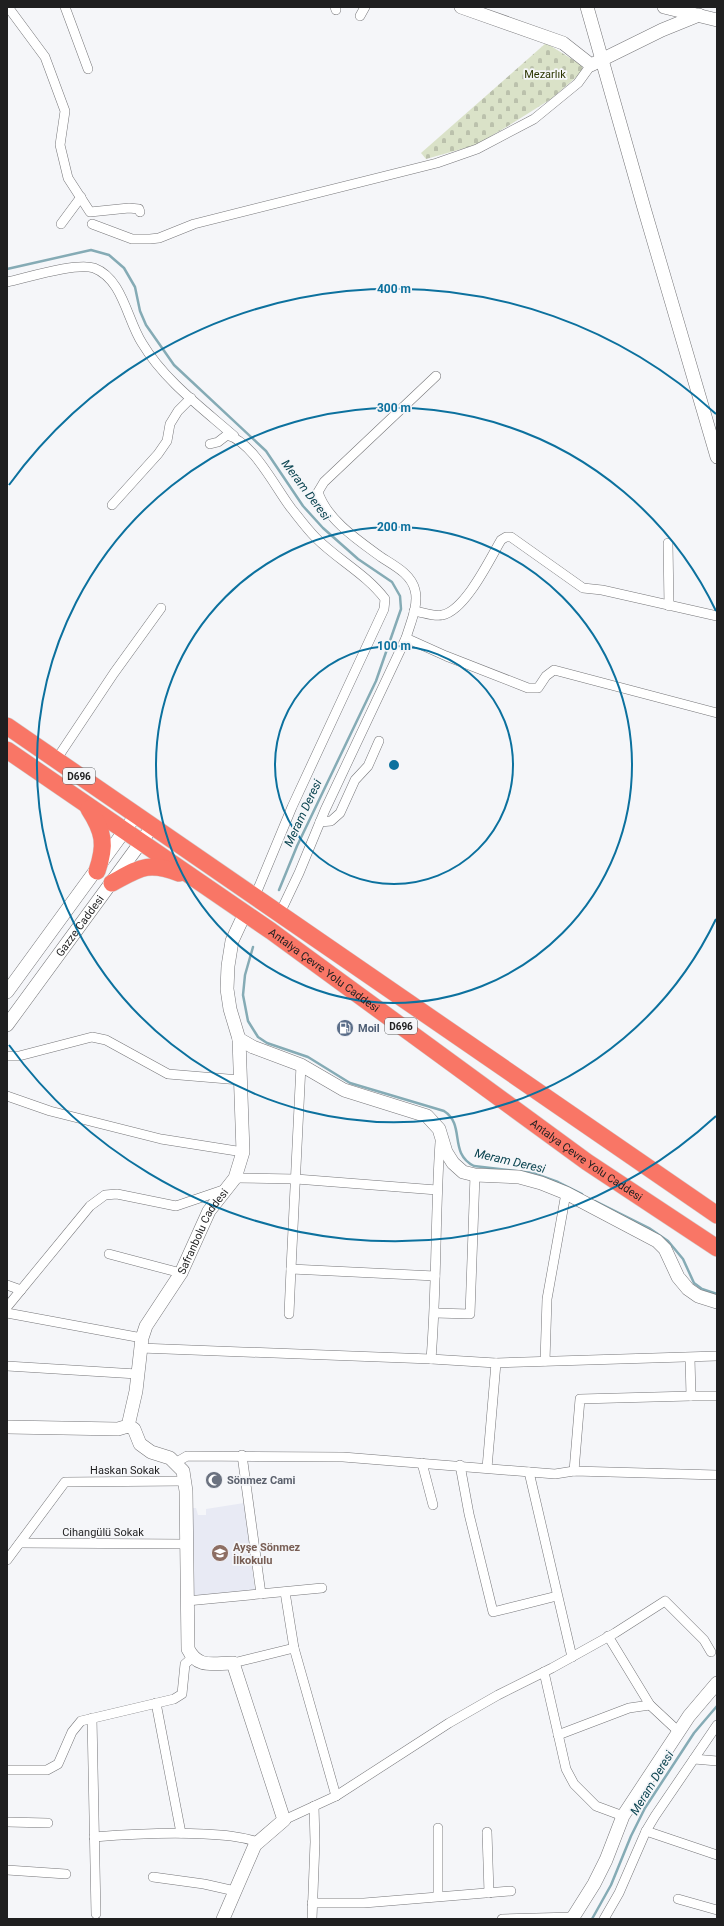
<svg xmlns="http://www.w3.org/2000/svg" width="724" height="1926" font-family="Roboto,sans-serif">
<defs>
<pattern id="cemetery-stones" width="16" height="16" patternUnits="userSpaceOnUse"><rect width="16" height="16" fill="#dae2c8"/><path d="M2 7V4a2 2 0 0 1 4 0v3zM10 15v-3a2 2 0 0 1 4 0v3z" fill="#bbc1ac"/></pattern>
</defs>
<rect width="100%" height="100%" fill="#f5f6f9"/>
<polygon fill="#e8eaf4" points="244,1503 255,1591 192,1597 190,1508 196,1508 198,1515 206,1515 206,1509"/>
<polygon fill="url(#cemetery-stones)" points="546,43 583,66 581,73 551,99 508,126 476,145 426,159 421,153"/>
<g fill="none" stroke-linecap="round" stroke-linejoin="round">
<g stroke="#85abb5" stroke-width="2.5">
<polyline points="7,269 91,250 109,255 124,268 135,287 140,311 146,325 174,365 266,451 303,506 323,528 358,559 392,582 400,596 401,609 376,681 297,846 279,890"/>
<path d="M 253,947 L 245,975 L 243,995 L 248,1021 L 258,1037 L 267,1043 L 308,1057 L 350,1083 L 444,1111 C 466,1125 448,1153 474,1166 L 533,1173 L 558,1182 L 582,1194"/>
<polyline points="595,1201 649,1228 668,1241 683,1259 694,1283 702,1289 717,1294"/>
<polyline points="592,1919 611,1885 631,1836 645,1808 694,1733 717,1706"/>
</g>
<g stroke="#767679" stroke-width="10">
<g id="street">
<polyline points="8,7 45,57 65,111 60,145 68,178 90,212 129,208 139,209 140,212"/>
<polyline points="65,7 88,69"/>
<polyline points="335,7 336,10"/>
<polyline points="360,16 365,7"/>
<polyline points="61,224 81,197"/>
<polyline points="92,224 132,239 150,239 159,238 194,224 437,163 477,149 534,119 578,83 591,65"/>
<path d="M 7,282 C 26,278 76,262 94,268 C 123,279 127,320 142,343 C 164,380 202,408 234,436"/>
<path d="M 210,444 L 218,442 L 227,435 C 253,442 275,487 291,508 C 299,518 307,529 316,538 C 338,560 366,574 385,599 L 384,609 L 292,807 L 255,896"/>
<polyline points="112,505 158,454 167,441 170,424 178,411 191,398"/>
<polyline points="668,543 669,606"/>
<path d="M 414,611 C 422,612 434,617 442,615 C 465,611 490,559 501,540 L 506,537 L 511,537 L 583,588 L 602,590 L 717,616"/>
<polyline points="406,638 446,656 528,688 538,688 546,676 554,670 717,713"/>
<polyline points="56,760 114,673 161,608"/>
<polyline points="320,822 331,821 340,813 355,780 368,766 379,741"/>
<path d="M 280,913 L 299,873 L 325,810 L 406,638 C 410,624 419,605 415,590 C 411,574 395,566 381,557 C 359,541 327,520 318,492 L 324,482 L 436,376"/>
<polyline points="7,1056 19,1056 92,1037 106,1040 168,1074 240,1080"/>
<polyline points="301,1065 291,1269 435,1276"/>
<polyline points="7,1096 50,1111 161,1139 243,1152"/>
<polyline points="235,1178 296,1179 437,1190"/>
<polyline points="109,1254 181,1273"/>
<polyline points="7,1285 21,1290"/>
<polyline points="7,1307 90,1206 105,1195 117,1194 176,1206 226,1189"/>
<polyline points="7,1313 142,1338"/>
<polyline points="435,1313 470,1314 475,1175"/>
<polyline points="289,1314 291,1269"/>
<polyline points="140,1348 431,1359 496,1363 717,1356"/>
<path d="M 431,1359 C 437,1287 435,1214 440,1142"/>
<polyline points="545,1361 547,1299 566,1193"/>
<polyline points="7,1366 137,1374"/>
<polyline points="691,1396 717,1396"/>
<polyline points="242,1455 261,1594"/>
<polyline points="175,1463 187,1456 343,1457 555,1474 574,1471 717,1475"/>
<polyline points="422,1463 433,1505"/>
<polyline points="460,1465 469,1514 493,1612 557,1596"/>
<polyline points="487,1468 496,1363"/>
<polyline points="574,1471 580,1399 691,1396 690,1358"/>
<polyline points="529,1472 572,1657"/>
<polyline points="20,1543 186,1544"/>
<polyline points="7,1560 65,1482 185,1481"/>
<polyline points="285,1592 294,1648 336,1796"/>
<polyline points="187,1601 322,1588"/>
<polyline points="608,1636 650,1705 679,1732"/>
<polyline points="233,1663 294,1648"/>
<polyline points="544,1672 566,1769 574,1784 596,1806 623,1816"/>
<polyline points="156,1703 181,1833"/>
<polyline points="92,1718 96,1914"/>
<polyline points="558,1735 629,1708 650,1705"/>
<polyline points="694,1759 717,1761"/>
<polyline points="7,1770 47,1770 58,1764 72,1732 81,1721 174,1699 182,1694 185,1664 192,1658"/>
<polyline points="284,1820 336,1796 449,1723 498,1695 552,1668 615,1633 665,1601 704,1640 711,1652"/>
<polyline points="7,1822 48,1823"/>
<polyline points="438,1828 438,1896"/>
<polyline points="646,1831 717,1855"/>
<polyline points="487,1832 489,1893"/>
<path d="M 94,1837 C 131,1834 167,1832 204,1834 C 223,1835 240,1836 258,1842"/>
<polyline points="7,1870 66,1874"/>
<polyline points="153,1877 204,1884 235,1891"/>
<polyline points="678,1899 717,1910"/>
<polyline points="312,1903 364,1903 511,1891"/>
<polyline points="312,1919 315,1842 314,1806"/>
<polyline points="502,1919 573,1917"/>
<polyline points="604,1919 619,1893 646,1831 655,1816 717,1725"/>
</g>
</g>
<g stroke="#767679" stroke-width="14">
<g id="secondary">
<polyline points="461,7 563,43 591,65 662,30 699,15"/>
<polyline points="587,7 644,208 717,457"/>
<polyline points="664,7 717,20"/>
<polyline points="7,992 136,815"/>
<path id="s1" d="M 7,1025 L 152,827"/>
<polyline points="239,1039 253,1047 301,1065 344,1090 427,1116 439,1129 446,1152 453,1163 463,1172 475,1175 519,1177 541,1183 566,1193 657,1241 665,1249 678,1277 688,1289 698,1296 717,1302"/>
<path d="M 128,1426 L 134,1429 L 140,1444 L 151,1452 L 170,1458 L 183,1471 L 186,1491 L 188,1649 C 198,1669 213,1663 233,1663 L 284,1820 L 255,1845 L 223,1919"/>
<path id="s2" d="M 7,1427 L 118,1429 L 128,1426 L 136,1391 L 142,1338 L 146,1326 L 181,1273 L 209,1211 L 235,1178 L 243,1152 L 239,1039 L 230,1009 L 227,989 L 228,966 L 232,941 L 245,913"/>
<polyline points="572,1919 594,1884 606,1860 623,1816 689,1716 717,1683"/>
</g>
</g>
<g stroke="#d2d2d2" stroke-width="18">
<g id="highway">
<polyline points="7,726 717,1215"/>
<path id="s3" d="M 7,750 L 271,931 L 587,1162 L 717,1248"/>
<path d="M 89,809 C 104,832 106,845 97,871"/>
<path d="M 112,883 C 140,868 147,861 179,873"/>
</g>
</g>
<use href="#street" stroke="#fff" stroke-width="9"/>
<use href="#secondary" stroke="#fff" stroke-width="13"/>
<use href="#highway" stroke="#f97666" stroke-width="17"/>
</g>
<g fill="none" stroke="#0c719e" stroke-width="2">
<circle cx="394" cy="765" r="119"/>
<circle cx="394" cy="765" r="238"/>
<path d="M716 919A357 357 0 1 1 716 611"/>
<path d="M716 1116A476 476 0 0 1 9 1045M9 485A476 476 0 0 1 716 414"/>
</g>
<defs>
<g id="fuel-disc" transform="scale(0.9)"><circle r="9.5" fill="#5c6f8a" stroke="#f5f6f9"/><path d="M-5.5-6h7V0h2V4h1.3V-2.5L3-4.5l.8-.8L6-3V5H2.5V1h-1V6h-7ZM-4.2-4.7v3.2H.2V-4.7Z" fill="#fff"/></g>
<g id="mosque-disc" transform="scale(0.9)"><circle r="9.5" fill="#6b7280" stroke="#f5f6f9"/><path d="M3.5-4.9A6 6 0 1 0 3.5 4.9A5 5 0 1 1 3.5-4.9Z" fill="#fff"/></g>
<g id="school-disc" transform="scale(0.9)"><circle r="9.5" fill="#8d6e63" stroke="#f5f6f9"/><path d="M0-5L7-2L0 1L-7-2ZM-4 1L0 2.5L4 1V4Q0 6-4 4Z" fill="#fff"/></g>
</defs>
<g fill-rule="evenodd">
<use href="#fuel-disc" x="345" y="1028"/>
<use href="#mosque-disc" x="214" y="1480"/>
<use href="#school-disc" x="220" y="1553"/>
</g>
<g text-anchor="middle" stroke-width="3.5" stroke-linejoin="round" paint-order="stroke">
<g fill="#f5f6f9" stroke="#5f6061" stroke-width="1">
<rect x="63" y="768" width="32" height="16" rx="3"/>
<rect x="385" y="1018" width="32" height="16" rx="3"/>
</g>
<g font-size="10" font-weight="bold" fill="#1f1f20">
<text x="79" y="780">D696</text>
<text x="401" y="1030">D696</text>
</g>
<g font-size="11" fill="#2d3703" stroke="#f5f6f9">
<text x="545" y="78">Mezarlık</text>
</g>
<g font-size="11" fill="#1f1f20" stroke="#f5f6f9">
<text dy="4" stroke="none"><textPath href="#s1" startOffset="123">Gazze Caddesi</textPath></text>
<text dy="4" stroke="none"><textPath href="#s3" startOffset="386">Antalya Çevre Yolu Caddesi</textPath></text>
<text dy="4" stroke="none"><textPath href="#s3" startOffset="710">Antalya Çevre Yolu Caddesi</textPath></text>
<text dy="4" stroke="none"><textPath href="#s2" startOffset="334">Safranbolu Caddesi</textPath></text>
<text x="125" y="1474">Haskan Sokak</text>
<text x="103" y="1536">Cihangülü Sokak</text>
</g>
<g font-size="11" font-weight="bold" fill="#4e5e75" stroke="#f5f6f9" text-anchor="start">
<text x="358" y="1032">Moil</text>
</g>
<g font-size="11" font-weight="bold" fill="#5b616d" stroke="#f5f6f9" text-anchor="start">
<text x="227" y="1484">Sönmez Cami</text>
</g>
<g font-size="11" font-weight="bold" fill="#785e54" stroke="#f5f6f9" text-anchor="start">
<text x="233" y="1551">Ayşe Sönmez<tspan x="233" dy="13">İlkokulu</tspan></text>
</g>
<g font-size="12" font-style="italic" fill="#0c4551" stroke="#f5f6f9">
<text transform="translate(306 490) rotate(53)" y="4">Meram Deresi</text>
<text transform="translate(303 813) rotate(-65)" y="4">Meram Deresi</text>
<text transform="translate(510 1161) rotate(13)" y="4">Meram Deresi</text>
<text transform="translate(652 1783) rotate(-59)" y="4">Meram Deresi</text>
</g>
</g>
<circle cx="394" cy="765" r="6" fill="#0c719e" stroke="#f5f6f9" stroke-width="2"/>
<g font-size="12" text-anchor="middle" font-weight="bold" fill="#0c719e" stroke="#f5f6f9" stroke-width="3.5" stroke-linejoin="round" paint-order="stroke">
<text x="394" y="293">400 m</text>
<text x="394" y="412">300 m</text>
<text x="394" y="531">200 m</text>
<text x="394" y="650">100 m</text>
</g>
<rect width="724" height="1926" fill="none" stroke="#1f1f20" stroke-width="16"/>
</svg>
